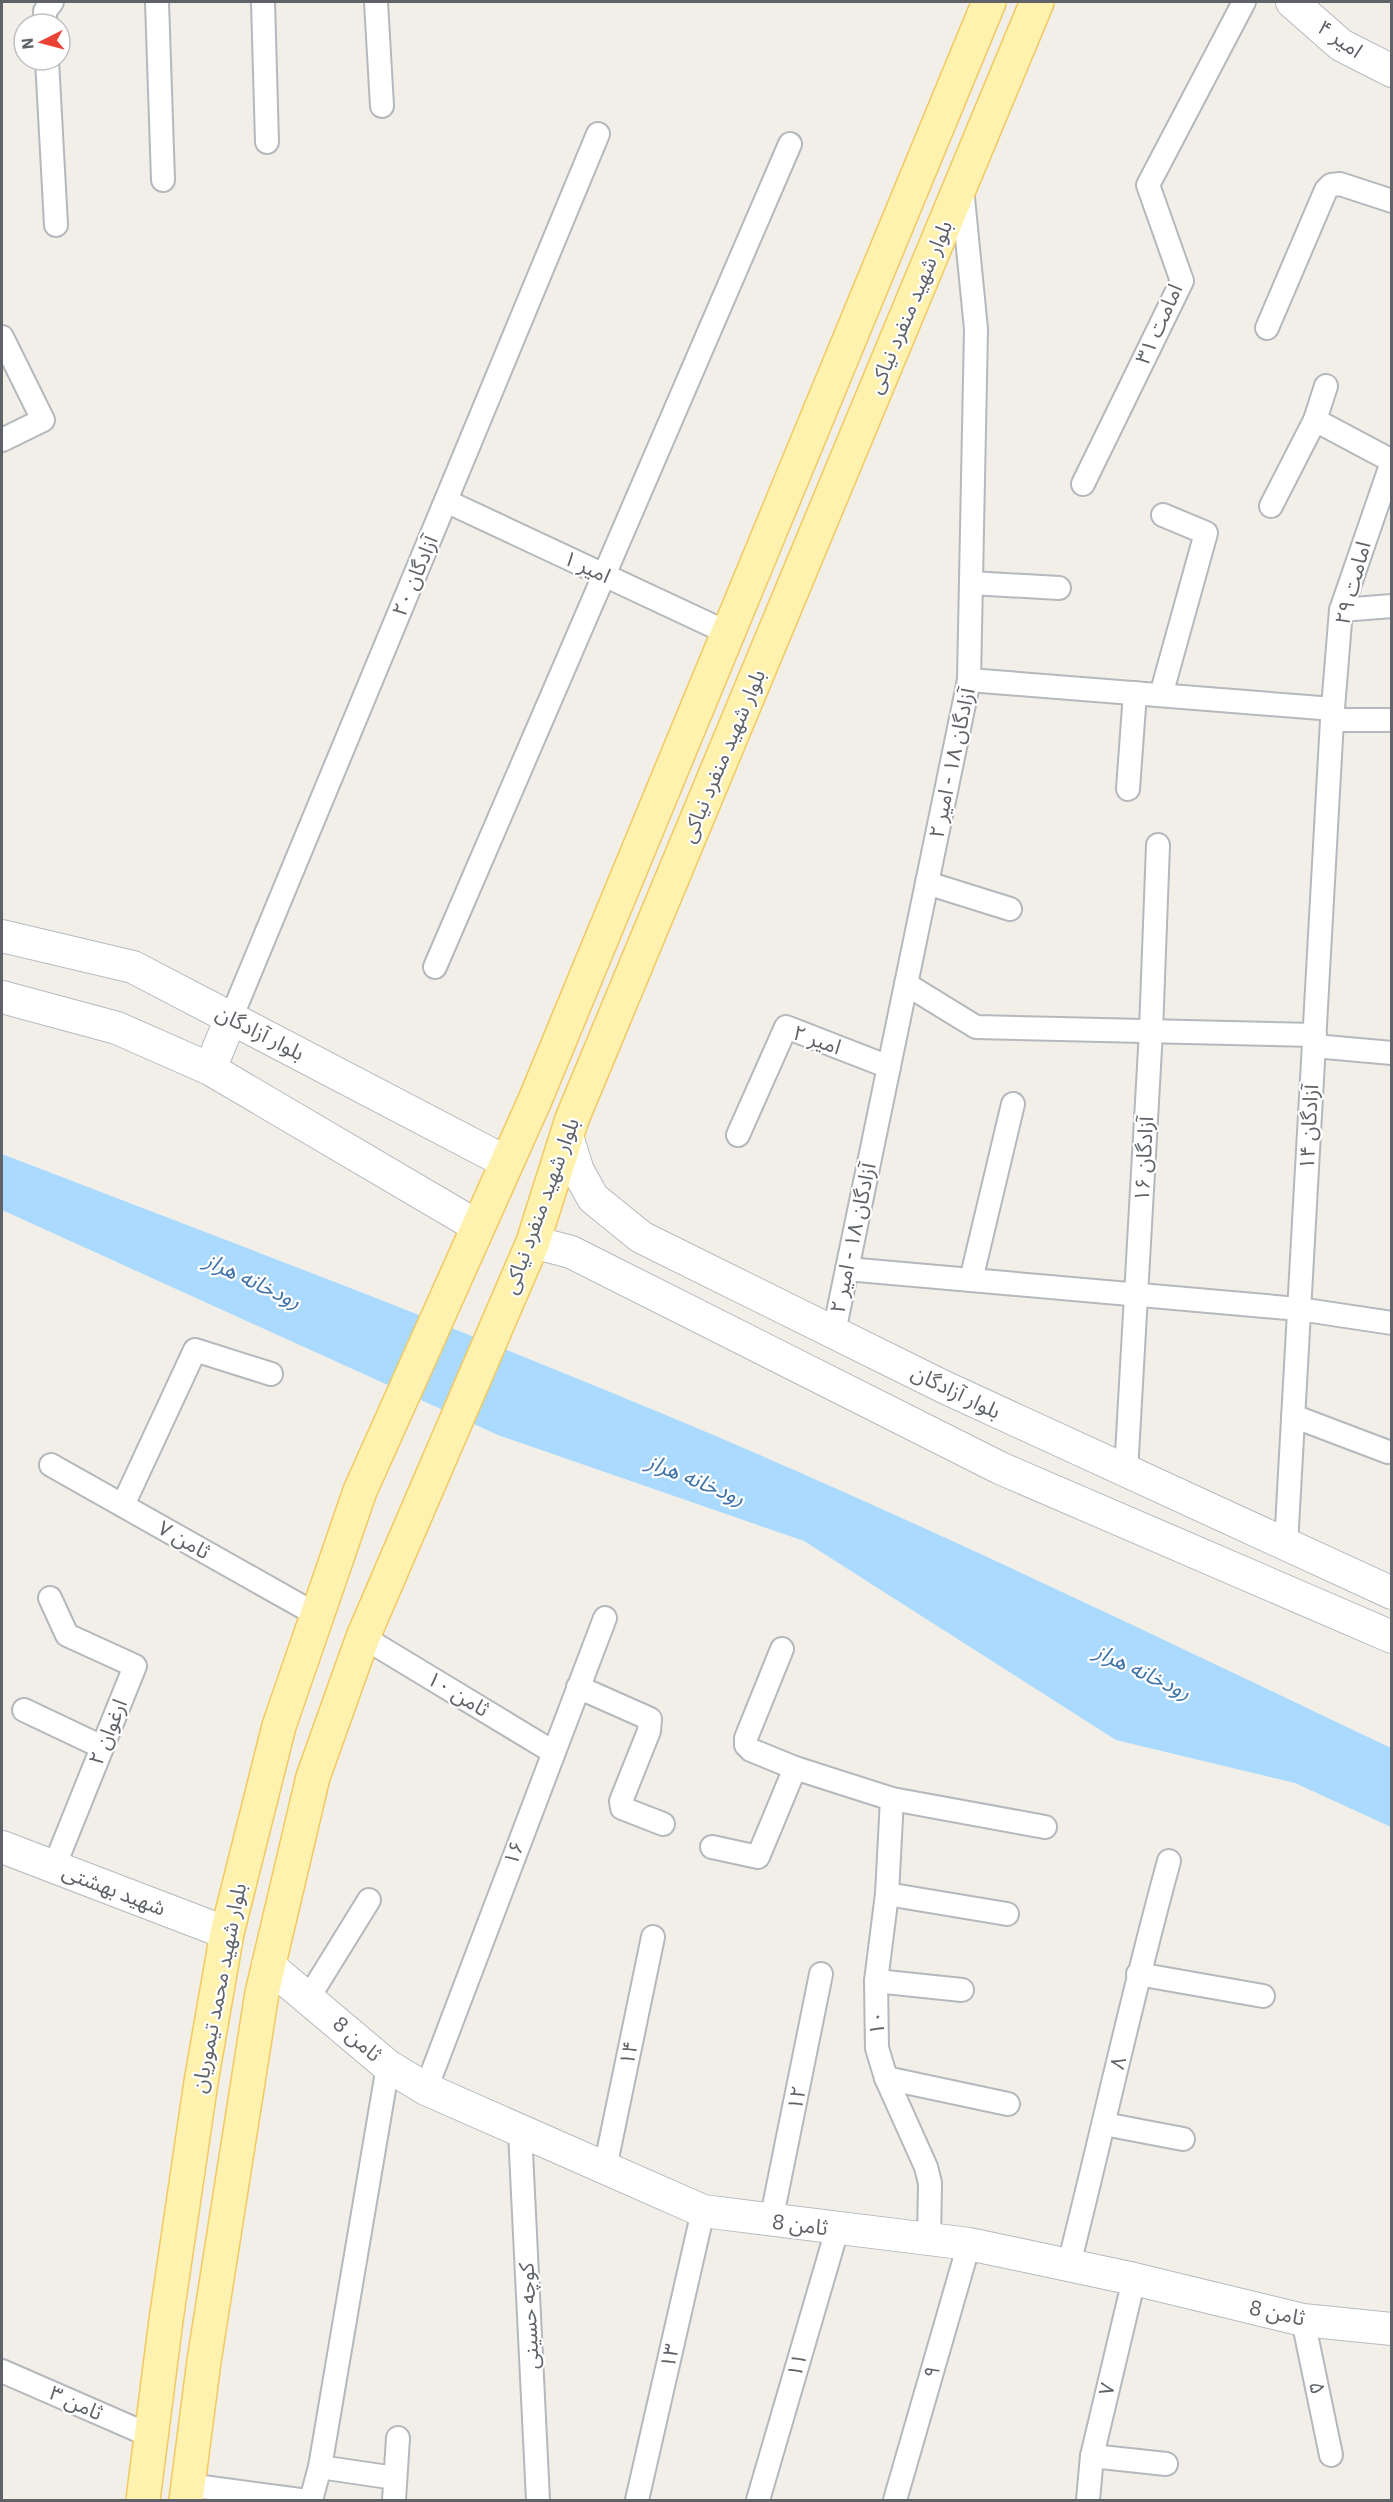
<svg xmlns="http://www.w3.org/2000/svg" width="1393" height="2502" font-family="'IBM Plex Sans','Noto Sans Arabic',sans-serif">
<rect width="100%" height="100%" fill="#f1efe8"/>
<path fill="#aadaff" d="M 2,1154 C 226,1240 451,1325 673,1418 C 916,1520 1154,1635 1391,1748 L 1391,1827 L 1295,1783 L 1116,1740 L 804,1541 L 498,1435 L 2,1210 Z"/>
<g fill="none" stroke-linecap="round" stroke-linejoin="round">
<g stroke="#b5b8bc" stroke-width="26">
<g id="street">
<polyline points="157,2 163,180"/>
<polyline points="263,2 267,142"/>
<polyline points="376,2 382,106"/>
<polyline points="45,24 45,11 52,2"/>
<polyline points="47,60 56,225"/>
<polyline points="1267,328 1326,190 1331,185 1340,184 1392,201"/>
<polyline points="2,337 43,420 2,440"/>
<polyline points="1315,420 1392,461"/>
<polyline points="1083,484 1182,281 1148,185 1244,2"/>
<polyline points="446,501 728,633"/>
<polyline points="1271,506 1315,420 1326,386"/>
<polyline points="971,583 1059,588"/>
<polyline points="1341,610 1392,606"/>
<polyline points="969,680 1333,709"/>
<polyline points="1161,695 1206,533 1163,515"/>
<polyline points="1332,720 1392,720"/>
<polyline points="1128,789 1135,693"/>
<polyline points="927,883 1010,909"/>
<polyline points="435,967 790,144"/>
<polyline points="906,984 976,1027 1315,1035"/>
<polyline points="231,1018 598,134"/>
<polyline points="1314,1046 1392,1053"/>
<polyline points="738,1135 786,1027 889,1067"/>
<polyline points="847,1269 1299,1309 1392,1323"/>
<polyline points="971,1280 1013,1104"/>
<polyline points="834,1332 969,680 976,329 962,188"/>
<polyline points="1293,1416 1388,1452"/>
<polyline points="51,1465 317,1615"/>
<polyline points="1126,1472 1151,1031 1158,845"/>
<polyline points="123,1505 195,1350 271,1374"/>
<polyline points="1286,1545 1332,720 1341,610 1392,462"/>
<polyline points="50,1598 67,1635 135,1666 54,1867"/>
<polyline points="363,1637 553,1752"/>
<polyline points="782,1649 746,1738 746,1745 751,1750 795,1768"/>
<polyline points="578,1687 650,1719 649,1731 621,1801 622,1808 663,1824"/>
<polyline points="24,1710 102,1747"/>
<polyline points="892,1799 887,1894 876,1981 877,2048 886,2078 926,2167 930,2183 929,2239"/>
<polyline points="712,1847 758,1857 795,1768 892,1799 1045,1827"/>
<polyline points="887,1894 1007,1914"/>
<polyline points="1138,1974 1263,1996"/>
<polyline points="876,1981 962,1990"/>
<polyline points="309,1997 369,1900"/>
<polyline points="886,2078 1008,2104"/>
<polyline points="426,2089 605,1618"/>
<polyline points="1104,2124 1183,2139"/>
<polyline points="520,2132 538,2500"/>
<polyline points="605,2168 653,1937"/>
<polyline points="771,2221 821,1974"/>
<path d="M 1069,2264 C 1103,2130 1132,1995 1169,1861"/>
<polyline points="1303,2320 1331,2455"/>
<polyline points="2,2371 151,2436"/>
<polyline points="1092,2456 1166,2464"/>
<polyline points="320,2467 395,2478"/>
<polyline points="188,2485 300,2500"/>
<polyline points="307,2500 311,2500 320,2467 388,2066"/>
<polyline points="394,2500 398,2438"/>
<polyline points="637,2500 703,2211"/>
<polyline points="758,2500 837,2230"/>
<polyline points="895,2500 969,2244"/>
<polyline points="1088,2500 1092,2456 1134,2279"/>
</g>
</g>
<g stroke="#b6babf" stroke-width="34">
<g id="secondary">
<polyline points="1292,2 1341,45 1392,71"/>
<polyline points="2,936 133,967 506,1162"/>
<polyline points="2,997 117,1028 210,1069 477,1226"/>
<polyline points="210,1069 231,1018"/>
<polyline points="567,1136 578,1171 593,1198 641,1237 944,1387 1392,1593"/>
<polyline points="533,1242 571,1252 1000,1468 1392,1637"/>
<polyline points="2,1847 227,1933"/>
<polyline points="268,1965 388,2066 426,2089 703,2211 969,2244 1134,2279 1303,2320 1392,2329"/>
</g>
</g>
<g stroke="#f2c960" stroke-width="36">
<g id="primary">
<polyline points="143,2500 166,2320 201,2082 227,1933 279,1726 360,1491 535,1100 989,2"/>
<polyline points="186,2500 204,2361 262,1993 313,1777 363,1637 533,1242 572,1119 1037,2"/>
</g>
</g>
<use href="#street" stroke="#fff" stroke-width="22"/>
<use href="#secondary" stroke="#fff" stroke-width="32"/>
<use href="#primary" stroke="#fff2af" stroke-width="33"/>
</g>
<g text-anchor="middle" stroke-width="4.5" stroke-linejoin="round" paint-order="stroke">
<g font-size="21" fill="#5f6368" stroke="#fff">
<text transform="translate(1340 39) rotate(35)" y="7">امیر ۴</text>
<text transform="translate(910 307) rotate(-67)" y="7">بلوار شهید منفرد نیاکی</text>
<text transform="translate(1159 324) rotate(-66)" y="7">امامت ۳۱</text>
<text transform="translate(587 567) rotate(25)" y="7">امیر ۱</text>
<text transform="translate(415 576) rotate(-67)" y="7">آزادگان ۲۰</text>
<text transform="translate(1353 583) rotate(-75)" y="7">امامت ۲۹</text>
<text transform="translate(723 756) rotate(-67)" y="7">بلوار شهید منفرد نیاکی</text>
<text transform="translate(952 763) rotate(-78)" y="7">آزادگان ۱۸ - امیر ۲</text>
<text transform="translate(260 1033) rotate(27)" y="7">بلوار آزادگان</text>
<text transform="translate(817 1040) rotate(19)" y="7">امیر ۲</text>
<text transform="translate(1309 1127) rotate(-87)" y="7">آزادگان ۱۴</text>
<text transform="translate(1144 1159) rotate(-87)" y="7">آزادگان ۱۶</text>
<text transform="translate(541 1206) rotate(-70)" y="7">بلوار شهید منفرد نیاکی</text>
<text transform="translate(853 1238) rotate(-78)" y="7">آزادگان ۱۸ - امیر ۲</text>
<text transform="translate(956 1392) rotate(26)" y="7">بلوار آزادگان</text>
<text transform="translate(184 1540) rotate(30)" y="7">ثامن ۷</text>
<text transform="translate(458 1694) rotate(31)" y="7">ثامن ۱۰</text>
<text transform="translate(108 1732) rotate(-68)" y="7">ارغوان ۲</text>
<text transform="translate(514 1853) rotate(-69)" y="7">۱۶</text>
<text transform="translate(114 1890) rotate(21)" y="7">شهید بهشتی</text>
<text transform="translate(219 1988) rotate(-79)" y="7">بلوار شهید محمد تیموریان</text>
<text transform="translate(877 2023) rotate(-91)" y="7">۱۰</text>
<text transform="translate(357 2039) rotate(41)" y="7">ثامن 8</text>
<text transform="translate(629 2053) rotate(-78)" y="7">۱۴</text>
<text transform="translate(1118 2063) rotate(-77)" y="7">۸</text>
<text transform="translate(797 2098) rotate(-78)" y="7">۱۲</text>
<text transform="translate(800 2225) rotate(7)" y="7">ثامن 8</text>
<text transform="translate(1277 2313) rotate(12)" y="7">ثامن 8</text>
<text transform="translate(529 2316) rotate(-93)" y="7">کوچه حسینی</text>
<text transform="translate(670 2356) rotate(-77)" y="7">۱۳</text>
<text transform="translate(797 2365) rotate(-74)" y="7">۱۱</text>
<text transform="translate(932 2372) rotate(-74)" y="7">۹</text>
<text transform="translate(1317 2388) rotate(78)" y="7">۵</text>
<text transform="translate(1107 2389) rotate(-77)" y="7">۷</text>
<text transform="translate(76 2403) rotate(24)" y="7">ثامن ۳</text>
</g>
<g font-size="22" font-style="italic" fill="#4174aa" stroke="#fff">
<text transform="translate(253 1280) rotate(25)" y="8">رودخانه هراز</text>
<text transform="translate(696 1479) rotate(22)" y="8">رودخانه هراز</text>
<text transform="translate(1143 1671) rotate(25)" y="8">رودخانه هراز</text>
</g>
</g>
<rect width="1393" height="2502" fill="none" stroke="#5f6368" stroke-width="6"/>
<g transform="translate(42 42) rotate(264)"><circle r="28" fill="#ffffff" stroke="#bfc1c3" stroke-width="1.5"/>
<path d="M0-4.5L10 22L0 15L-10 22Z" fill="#ea4335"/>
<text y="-9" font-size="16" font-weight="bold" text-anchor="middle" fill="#5f6368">N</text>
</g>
</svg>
